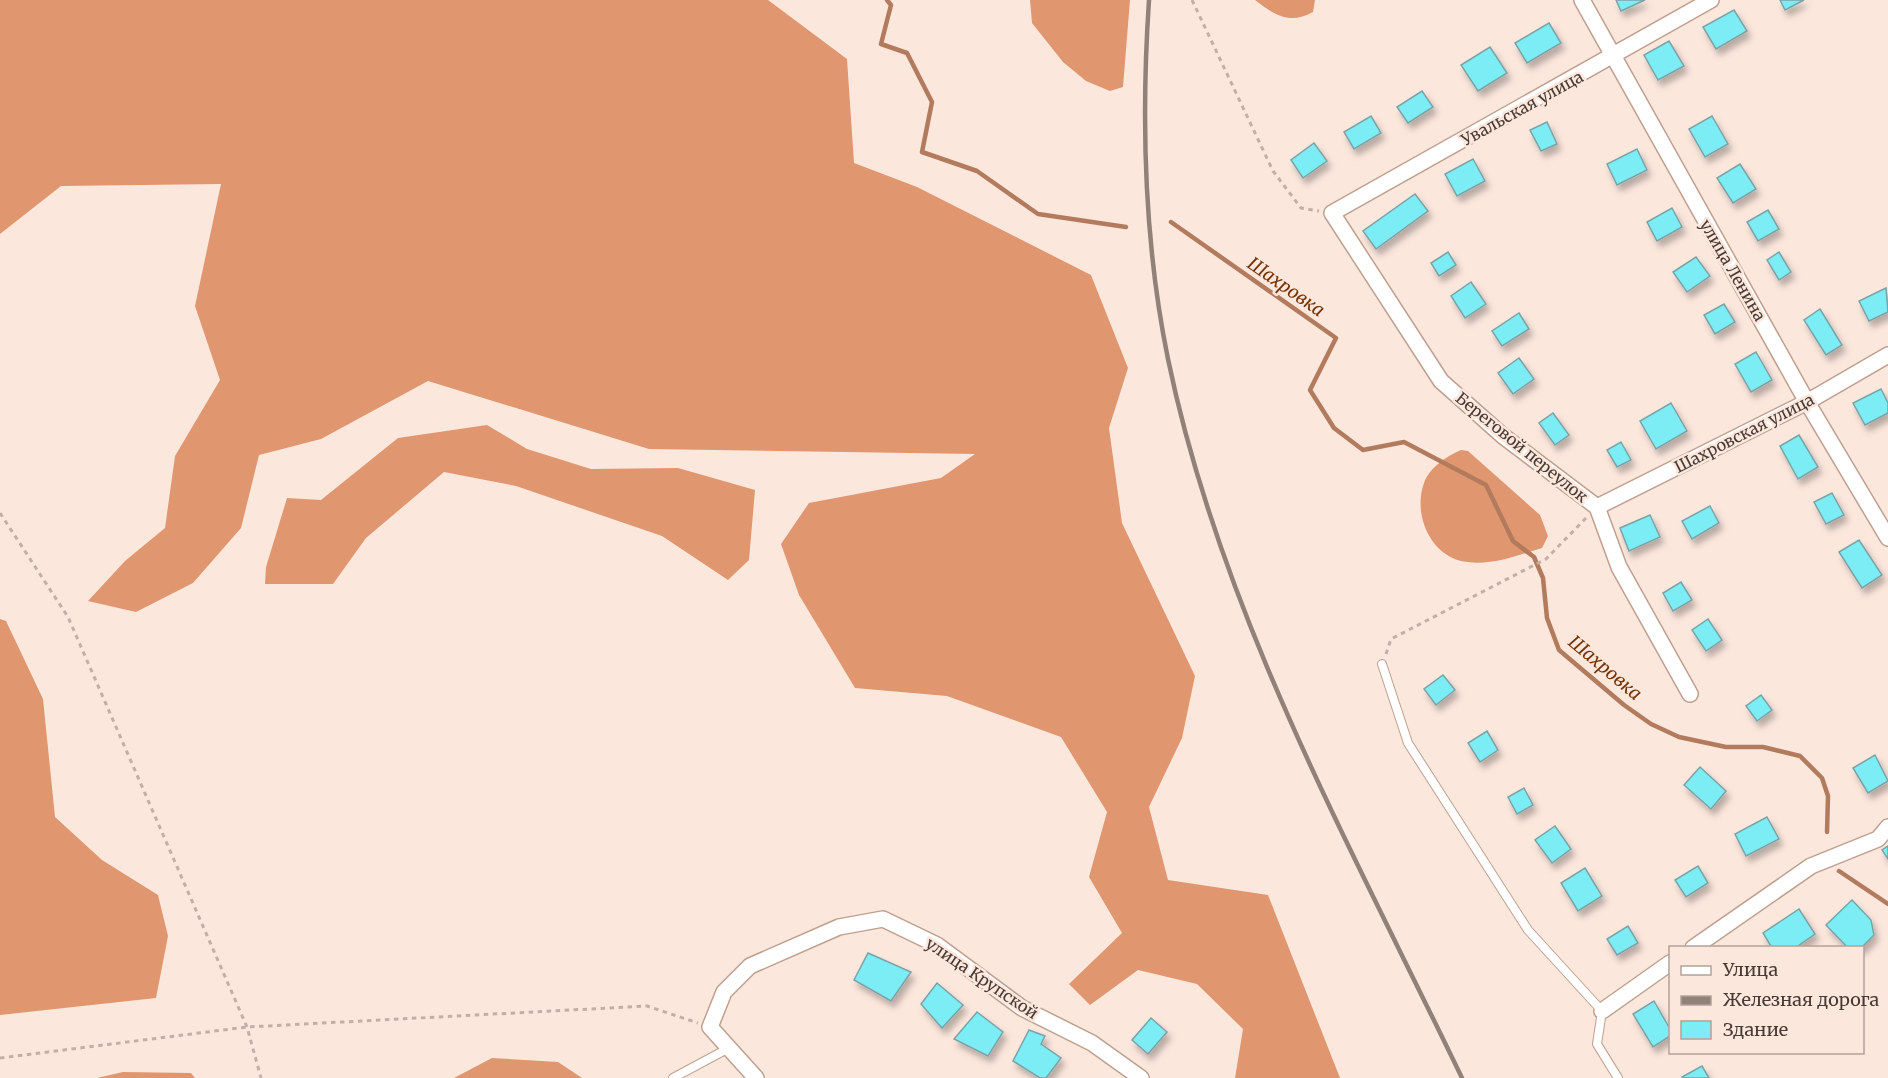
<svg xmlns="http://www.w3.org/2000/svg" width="1888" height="1078" font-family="Merriweather,serif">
<defs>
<filter id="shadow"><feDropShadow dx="3.5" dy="6" stdDeviation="3" flood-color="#0004"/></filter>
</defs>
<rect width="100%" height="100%" fill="#fce7dd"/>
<g fill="#e0966f">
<polygon points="0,0 768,0 847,59 854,163 917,187 1091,275 1128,368 1109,428 1122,523 1195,676 1182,738 1149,807 1168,880 1268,895 1340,1078 1235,1078 1243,1029 1197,984 1138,970 1090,1005 1069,984 1122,933 1089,877 1107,812 1061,737 947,696 855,688 799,595 781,544 809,503 941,478 975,454 649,449 428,381 321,439 259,455 241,528 193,583 136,612 88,601 125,561 165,528 175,456 220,380 195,306 221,184 61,186 0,234"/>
<polygon points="1030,0 1130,0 1123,87 1110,91 1086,81 1063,62 1032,23"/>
<path d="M 1255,0 L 1315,0 L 1313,12 C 1290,25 1274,15 1255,0 Z"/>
<polygon points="487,425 527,449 591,469 678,468 755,490 749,560 728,580 662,536 516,486 444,472 366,538 333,584 265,584 266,567 287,498 321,500 398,438"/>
<path d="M 1461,450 L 1468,451 L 1540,515 L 1548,536 L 1542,548 C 1516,556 1489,567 1461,561 C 1429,553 1413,513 1424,483 C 1429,468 1447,456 1461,450 Z"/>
<polygon points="0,619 6,621 43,699 55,817 102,860 158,895 168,936 156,998 0,1015"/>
<polygon points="492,1058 558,1062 582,1078 454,1078"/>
<polygon points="123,1072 191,1073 195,1078 97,1078"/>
</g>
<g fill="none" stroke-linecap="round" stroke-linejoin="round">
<g stroke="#b37b5e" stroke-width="4.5">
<polyline points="887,0 891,5 881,44 907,53 932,102 922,152 977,171 1038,214 1126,227"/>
<polyline points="1171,222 1336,338 1310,390 1334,428 1363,450 1404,442 1486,485 1513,541 1534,557 1543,578 1547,618 1559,650 1624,705 1651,724 1679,737 1726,747 1763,747 1800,756 1822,778 1828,796 1827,832"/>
<polyline points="1839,871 1888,904"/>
</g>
</g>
<g fill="#7cedf5" stroke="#7aa3a6" stroke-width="1.5" filter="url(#shadow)">
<polygon points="1616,0 1645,0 1621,11"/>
<polygon points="1780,0 1804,0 1785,10"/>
<polygon points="1734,10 1747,31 1716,49 1703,27"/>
<polygon points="1549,23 1561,43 1527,63 1515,43"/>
<polygon points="1669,41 1684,66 1658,80 1644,55"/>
<polygon points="1490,47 1507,73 1478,91 1461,65"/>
<polygon points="1422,91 1433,107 1408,123 1397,107"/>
<polygon points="1371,116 1381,133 1354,149 1344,132"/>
<polygon points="1712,116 1728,144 1705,157 1689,129"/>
<polygon points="1547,122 1557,144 1541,151 1530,130"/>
<polygon points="1314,143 1327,161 1303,178 1291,160"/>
<polygon points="1637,149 1647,170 1617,185 1607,164"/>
<polygon points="1473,159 1485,181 1457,196 1445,174"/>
<polygon points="1740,164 1756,189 1733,203 1717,178"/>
<polygon points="1415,194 1428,211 1376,249 1363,231"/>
<polygon points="1672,208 1682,227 1657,241 1647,222"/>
<polygon points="1768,210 1779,229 1758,241 1747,222"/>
<polygon points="1448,252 1456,265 1439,276 1431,263"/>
<polygon points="1779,252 1791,272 1779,280 1767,260"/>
<polygon points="1696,257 1710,276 1687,292 1673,272"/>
<polygon points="1471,282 1486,304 1465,318 1451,296"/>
<polygon points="1886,288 1888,312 1869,321 1859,301"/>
<polygon points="1724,304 1735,322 1715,334 1704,315"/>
<polygon points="1820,309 1842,345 1826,355 1804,320"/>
<polygon points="1519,313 1529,329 1502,346 1492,331"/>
<polygon points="1756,352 1772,380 1751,392 1735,364"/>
<polygon points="1519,358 1534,379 1513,394 1498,373"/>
<polygon points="1881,389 1888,403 1888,413 1865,425 1853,403"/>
<polygon points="1671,403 1687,431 1656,449 1640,421"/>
<polygon points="1553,413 1569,435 1555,445 1539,423"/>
<polygon points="1799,435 1818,467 1798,479 1780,446"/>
<polygon points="1621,442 1631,460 1617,467 1607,450"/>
<polygon points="1832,493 1844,515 1826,524 1814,502"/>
<polygon points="1710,506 1719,523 1692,539 1682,521"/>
<polygon points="1650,515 1660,537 1629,551 1620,528"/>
<polygon points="1859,540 1882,575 1862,588 1839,552"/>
<polygon points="1681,582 1692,600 1673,611 1663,593"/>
<polygon points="1708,619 1722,640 1706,651 1692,630"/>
<polygon points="1443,675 1455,690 1436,705 1424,689"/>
<polygon points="1761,695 1772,710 1757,721 1746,706"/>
<polygon points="1487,731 1498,750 1480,762 1468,743"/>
<polygon points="1875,755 1888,781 1868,793 1853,768"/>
<polygon points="1700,767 1726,791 1711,809 1684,785"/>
<polygon points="1524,788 1533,805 1517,814 1508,797"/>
<polygon points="1767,817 1779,839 1746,856 1735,834"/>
<polygon points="1555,826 1571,849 1552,863 1535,840"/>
<polygon points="1888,846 1888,859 1882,850"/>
<polygon points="1698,866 1708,883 1686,897 1675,880"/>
<polygon points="1585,868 1602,896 1578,911 1561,883"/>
<polygon points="1852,900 1871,920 1874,935 1861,948 1848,948 1826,925"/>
<polygon points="1799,909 1815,934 1795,948 1772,948 1763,933"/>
<polygon points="1628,926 1638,943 1617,955 1607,939"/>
<polygon points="868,953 911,972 891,1001 854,980"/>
<polygon points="937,983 963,1005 942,1028 921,1004"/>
<polygon points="1654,1001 1670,1029 1670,1036 1653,1047 1633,1014"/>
<polygon points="977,1012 1003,1032 988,1056 954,1039"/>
<polygon points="1151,1018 1167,1032 1148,1054 1132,1040"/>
<polygon points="1029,1030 1045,1036 1041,1044 1061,1058 1046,1078 1040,1078 1013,1061"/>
<polygon points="1702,1066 1709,1078 1682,1078 1682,1077"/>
</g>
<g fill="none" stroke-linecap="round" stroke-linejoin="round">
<g stroke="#bfa08f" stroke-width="10">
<g id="lane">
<polyline points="1382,664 1408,743 1528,930 1602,1011 1597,1044 1618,1078"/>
<polyline points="673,1078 729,1048"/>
</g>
</g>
<g stroke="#bfa08f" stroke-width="18">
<g id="street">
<polyline points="1582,0 1807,402 1888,538"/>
<polyline points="1597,507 1807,402 1888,355"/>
<polyline points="1690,694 1619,567 1597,507 1503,436 1441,381 1332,213 1711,0"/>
<polyline points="1693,948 1811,866 1878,839 1888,827"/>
<polyline points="1602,1011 1670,963"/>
<polyline points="756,1078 710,1027 724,992 750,966 839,927 883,919 937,945 1022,1008 1092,1043 1141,1078"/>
</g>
</g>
<g stroke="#c2b0a7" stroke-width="3" stroke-dasharray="4.5 4.5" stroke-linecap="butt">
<polyline points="1192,0 1273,171 1301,208 1319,211"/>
<polyline points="0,513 68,617 247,1027 261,1078"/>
<polyline points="1386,654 1391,639 1546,559 1587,517"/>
<polyline points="0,1058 247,1027 647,1006 698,1023"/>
</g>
<use href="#lane" stroke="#fff" stroke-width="8"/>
<use href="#street" stroke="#fff" stroke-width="15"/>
<path stroke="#918179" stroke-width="4.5" d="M 1149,0 C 1141,119 1144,242 1168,359 C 1220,612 1351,847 1462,1078"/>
</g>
<g text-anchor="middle" stroke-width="5" stroke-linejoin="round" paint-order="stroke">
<g font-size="16" fill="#473933" stroke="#fce7dd">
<text transform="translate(1522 108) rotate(-29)" y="6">Увальская улица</text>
<text transform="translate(1733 270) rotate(60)" y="6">улица Ленина</text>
<text transform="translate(1744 433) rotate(-27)" y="6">Шахровская улица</text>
<text transform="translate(1522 447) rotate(39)" y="6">Береговой переулок</text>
<text transform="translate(982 978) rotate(34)" y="6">улица Крупской</text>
</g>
<g font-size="18" font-style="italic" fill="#753303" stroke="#fce7dd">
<text transform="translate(1286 287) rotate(35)" y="6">Шахровка</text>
<text transform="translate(1605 668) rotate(40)" y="6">Шахровка</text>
</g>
</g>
<rect x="1669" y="946" width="195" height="108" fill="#fce7dd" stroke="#b4a199" stroke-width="1.5"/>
<rect x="1681" y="966" width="30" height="9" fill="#ffffff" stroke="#b4a199" stroke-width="1.5"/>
<text x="1723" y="976" font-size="18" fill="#473933">Улица</text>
<rect x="1681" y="996" width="30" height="9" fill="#918179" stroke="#b4a199" stroke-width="1.5"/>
<text x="1723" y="1006" font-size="18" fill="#473933">Железная дорога</text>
<rect x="1681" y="1021" width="30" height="18" fill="#7cedf5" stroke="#b4a199" stroke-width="1.5"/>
<text x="1723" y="1036" font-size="18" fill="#473933">Здание</text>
</svg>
